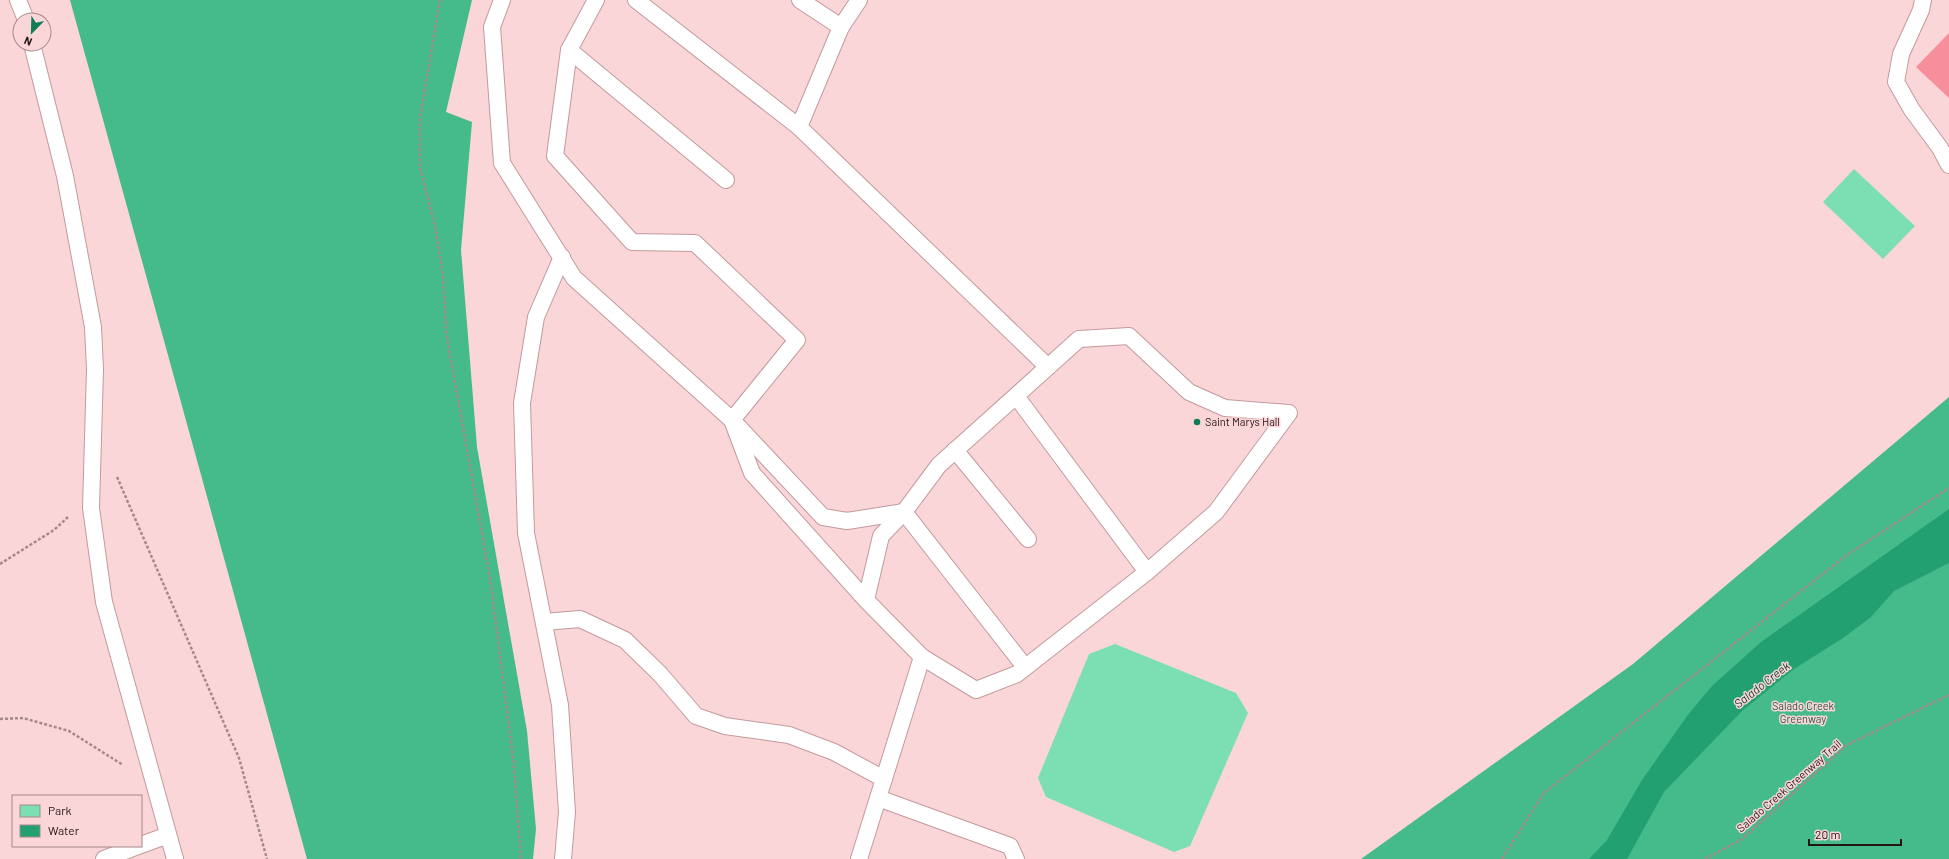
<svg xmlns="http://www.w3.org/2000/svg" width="1949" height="859" font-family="Barlow,sans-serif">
<rect width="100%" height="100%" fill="#fad6d9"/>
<g fill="#7bdfb3">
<polygon points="1854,169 1915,226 1883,259 1823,202"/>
<polygon points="1115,644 1236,693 1248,713 1190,846 1174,852 1046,797 1038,778 1089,654"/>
</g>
<g fill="#45ba8b">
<polygon points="70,0 472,0 446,112 472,122 461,250 477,447 527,731 536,829 533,859 307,859"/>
<polygon points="1949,397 1949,859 1361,859 1633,664"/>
</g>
<polygon fill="#22a072" points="1949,509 1949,563 1894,591 1871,617 1843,638 1794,669 1742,711 1664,792 1627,859 1589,859 1607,840 1642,780 1687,716 1712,686 1761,642"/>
<polygon fill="#f68e9b" points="1949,33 1949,98 1916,67"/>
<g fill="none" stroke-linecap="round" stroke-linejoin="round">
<g stroke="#c39a9d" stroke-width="18">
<g id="service">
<polyline points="18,0 26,20"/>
<polyline points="502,0 492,27 502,163 574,278 732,420 823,517 847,521 904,512"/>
<polyline points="596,0 569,50 555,156 632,242 695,243 797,340 732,420"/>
<polyline points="636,0 799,127"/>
<polyline points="800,0 841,27 859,0"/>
<polyline points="1923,0 1921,10 1901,54 1896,82 1912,110 1940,148 1949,165"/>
<polyline points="841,27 799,127 1048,367"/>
<polyline points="32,44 65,176 93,327 95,369 91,508 104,602 175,859"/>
<polyline points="569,50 726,180"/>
<polyline points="562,257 536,317 522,403 526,533 560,705 567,812 563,859"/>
<polyline points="1016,396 1147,572"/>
<polyline points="732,420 752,473 866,600 922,657 976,690 1017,674 1147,572 1216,512 1289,413 1225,408 1189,392 1129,336 1079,339 939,465 904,512 881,536 866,600"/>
<polyline points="955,450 1028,539"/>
<polyline points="904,512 1025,667"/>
<polyline points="544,622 580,619 625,640 660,674 696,716 725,726 789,735 834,752 884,779"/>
<polyline points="878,798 1010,846 1016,859"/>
<polyline points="141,845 168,835"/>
<polyline points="104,859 138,846"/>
<polyline points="859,859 922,657"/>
</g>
</g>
<g stroke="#a5898c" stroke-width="2.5" stroke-dasharray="3 2" stroke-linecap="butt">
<polyline points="440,0 420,119 420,167 436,230 443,276 447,337 491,584 514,766 521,859"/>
<polyline points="117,477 239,758 267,859"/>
<polyline points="0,564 54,530 68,517"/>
<polyline points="0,719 23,718 69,731 123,765"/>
<polyline points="1502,859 1544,793 1847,555 1949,488"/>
<polyline points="1705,859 1741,840 1847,745 1949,695"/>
</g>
<use href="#service" stroke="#fff" stroke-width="16"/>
</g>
<circle fill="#107c57" stroke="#fad6d9" stroke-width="1.5" cx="1197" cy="422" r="4"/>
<g text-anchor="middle" stroke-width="3" stroke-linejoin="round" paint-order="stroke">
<g font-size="11" fill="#231416" stroke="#fad6d9" text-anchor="start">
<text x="1205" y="426">Saint Marys Hall</text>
</g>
<g font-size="11" fill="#295844" stroke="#fad6d9">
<text x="1803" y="710">Salado Creek<tspan x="1803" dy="13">Greenway</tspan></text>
</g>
<g font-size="11" fill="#231416" stroke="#fad6d9">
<text transform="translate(1789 786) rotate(-41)" y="4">Salado Creek Greenway Trail</text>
</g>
<g font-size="12" font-style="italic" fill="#053926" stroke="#fad6d9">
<text transform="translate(1762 685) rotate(-38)" y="4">Salado Creek</text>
</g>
</g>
<rect x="12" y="795" width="130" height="52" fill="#fad6d9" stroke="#a4888b"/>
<rect x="20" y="805" width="20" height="12" fill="#7bdfb3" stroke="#a4888b"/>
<text x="48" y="815" font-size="12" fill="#231416">Park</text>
<rect x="20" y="825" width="20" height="12" fill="#22a072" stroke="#a4888b"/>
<text x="48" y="835" font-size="12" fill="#231416">Water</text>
<g transform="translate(32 32) rotate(203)"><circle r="19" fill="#fad6d9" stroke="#a4888b"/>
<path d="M0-3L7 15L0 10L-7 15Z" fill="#107c57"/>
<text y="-6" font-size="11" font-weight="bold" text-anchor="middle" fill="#231416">N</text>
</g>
<path d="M1809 839v6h92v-6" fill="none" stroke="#231416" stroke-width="2"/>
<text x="1815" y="839" font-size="12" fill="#231416" stroke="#fad6d9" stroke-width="3" paint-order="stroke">20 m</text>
</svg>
